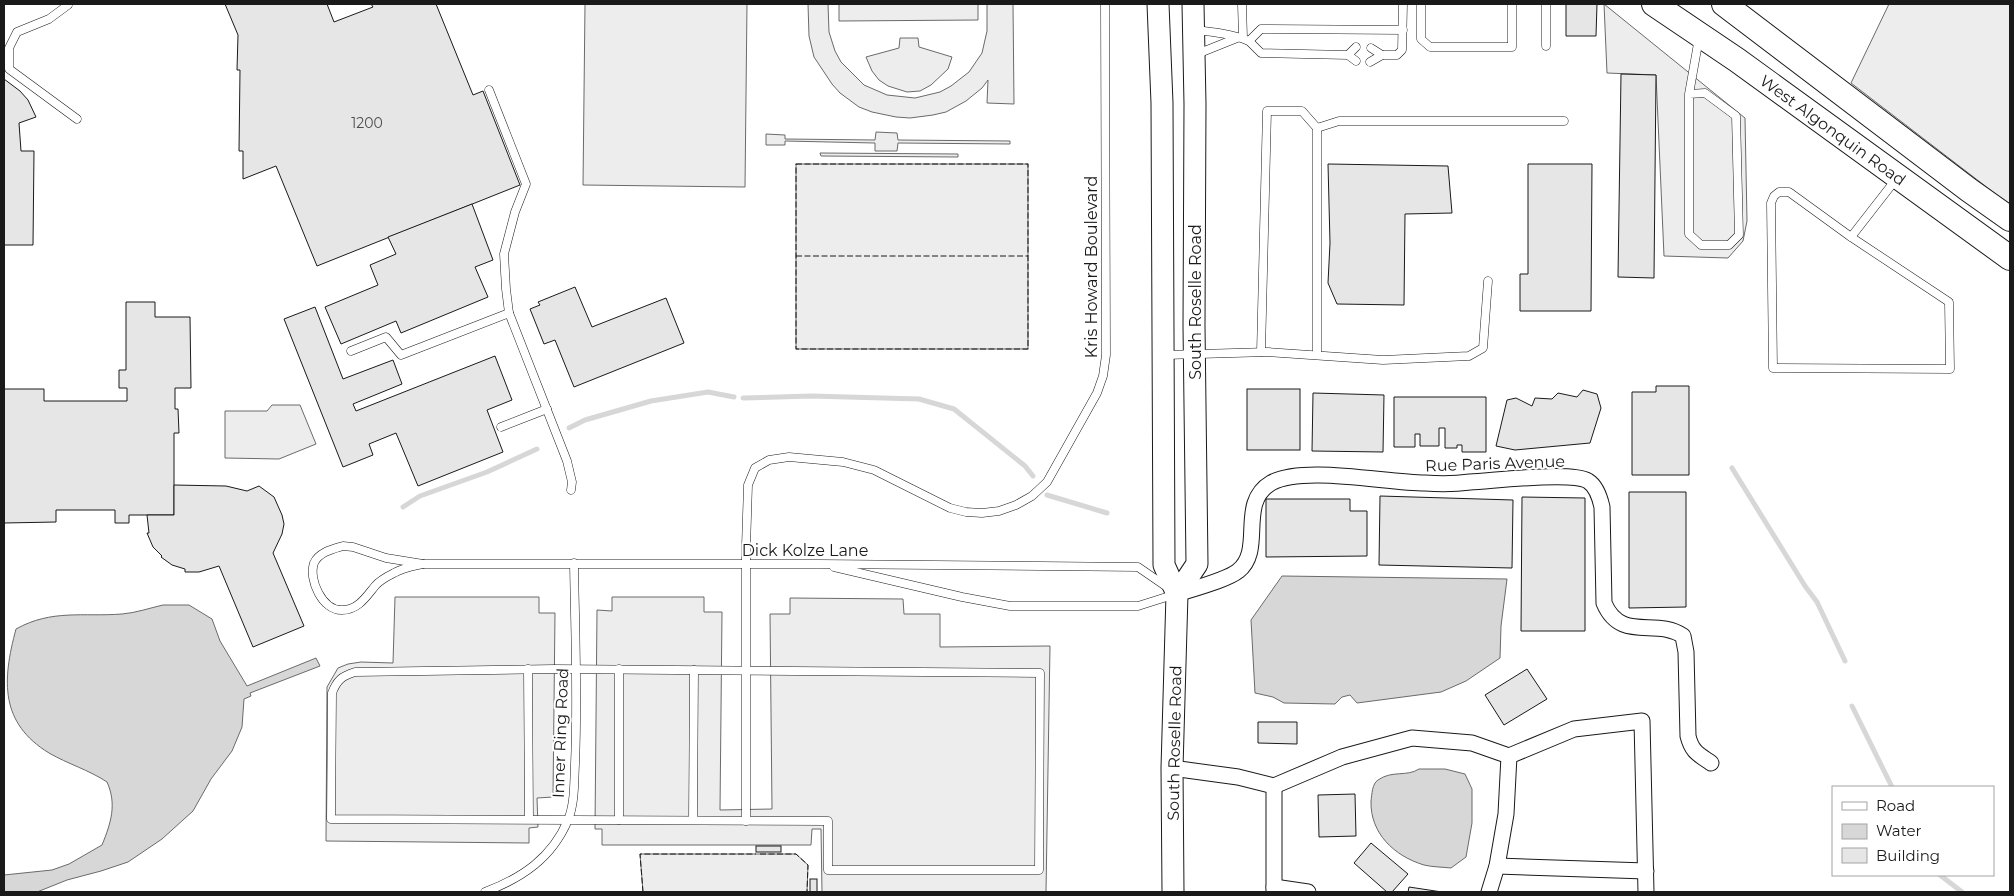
<svg xmlns="http://www.w3.org/2000/svg" width="2014" height="896" font-family="Montserrat,sans-serif">
<rect width="100%" height="100%" fill="#fff"/>
<g fill="#ededed" stroke="#6a6a6a">
<polygon points="585,4 747,4 745,187 583,185"/>
<polygon points="808,4 828,4 829,32 835,51 841,62 864,85 887,95 915,98 940,92 951,86 969,72 982,53 987,31 987,4 1013,4 1014,104 987,103 988,80 982,88 966,101 946,112 933,115 910,118 896,117 872,112 859,107 840,93 832,84 814,57 809,36"/>
<polygon points="839,4 978,4 978,20 839,21"/>
<polygon points="1604,4 1745,118 1747,221 1743,241 1728,258 1664,256 1656,75 1607,73"/>
<polygon points="1889,4 2010,4 2010,205 1851,83"/>
<polygon points="900,38 918,38 919,47 952,57 948,69 931,85 920,91 907,92 888,86 879,80 872,71 866,57 899,48"/>
<polygon points="876,132 897,133 898,140 1010,141 1010,144 898,143 897,151 875,151 875,143 785,141 785,145 766,145 766,134 785,135 785,139 875,140"/>
<polygon points="820,153 958,154 958,157 821,156"/>
<rect x="796" y="164" width="232" height="185"/>
<polygon points="272,405 300,405 316,444 279,459 225,458 225,411 267,411"/>
<polygon points="395,597 539,597 539,613 555,613 553,797 537,798 538,827 529,828 529,843 326,841 327,687 338,668 348,664 361,662 393,663"/>
<polygon points="612,597 704,597 704,612 722,612 720,810 772,809 770,614 790,614 790,598 903,599 904,614 940,614 940,647 1050,646 1046,892 822,892 821,829 812,829 811,845 602,845 602,829 595,829 597,610 612,611"/>
<polygon points="640,854 796,854 808,865 807,892 643,892"/>
</g>
<g fill="#d7d7d7" stroke="#6a6a6a">
<polygon points="1282,576 1507,579 1501,626 1500,658 1466,681 1441,692 1357,703 1350,695 1342,697 1335,704 1284,703 1273,697 1255,693 1251,620"/>
<path d="M 163,605 L 189,605 L 212,619 L 220,641 L 247,686 L 316,658 L 320,666 L 250,693 L 251,696 L 244,699 L 242,727 L 232,751 L 211,779 L 193,811 L 162,839 L 128,862 L 101,871 L 67,880 L 37,892 L 4,892 L 4,875 L 52,870 L 69,864 L 102,845 C 111,823 117,804 107,782 C 89,770 68,764 49,753 C 0,723 2,681 16,629 C 52,609 83,617 122,614 C 135,613 150,608 163,605 Z"/>
<path d="M 1419,769 L 1445,769 L 1465,774 L 1472,789 L 1472,823 L 1466,857 L 1451,868 C 1442,867 1432,867 1424,865 C 1394,856 1370,833 1371,801 C 1372,794 1372,784 1378,780 C 1392,770 1407,777 1419,769 Z"/>
</g>
<g fill="none" stroke-linecap="round" stroke-linejoin="round">
<g stroke="#d7d7d7" stroke-width="5">
<polyline points="743,398 811,396 919,399 954,409 1025,466 1033,476"/>
<polyline points="569,428 585,420 651,401 708,392 734,397"/>
<polyline points="1732,468 1805,586 1817,602 1845,661"/>
<polyline points="1047,495 1107,513"/>
<polyline points="403,507 420,496 487,472 537,449"/>
<polyline points="1852,706 1892,787"/>
<polyline points="1940,875 1962,892"/>
</g>
</g>
<g fill="#e6e6e6" stroke="#1a1a1a">
<polygon points="225,4 327,4 334,22 373,7 371,4 436,4 473,95 483,91 520,185 317,266 276,166 243,179 243,151 239,151 240,70 237,70 238,35"/>
<polygon points="1566,4 1597,4 1596,36 1566,36"/>
<polygon points="1621,74 1656,75 1654,278 1618,277"/>
<polygon points="4,79 20,91 28,100 36,117 19,123 21,151 34,151 33,245 4,245"/>
<polygon points="1328,164 1448,166 1452,213 1405,214 1404,305 1337,304 1328,283 1330,243"/>
<polygon points="1528,164 1592,164 1591,311 1520,311 1520,274 1528,274"/>
<polygon points="472,204 493,260 475,267 488,297 401,333 396,321 341,344 325,307 378,285 370,265 396,254 388,237"/>
<polygon points="575,287 592,327 666,298 684,343 574,387 555,340 544,344 530,309 540,305 538,302"/>
<polygon points="126,302 155,302 155,317 190,317 191,388 175,388 175,409 178,409 179,433 174,433 174,515 129,515 129,523 115,523 115,510 56,510 56,522 4,523 4,389 44,389 44,401 127,401 127,388 119,388 119,370 126,370"/>
<polygon points="315,307 343,379 393,360 402,384 353,404 356,411 495,356 512,400 487,410 503,452 418,486 396,433 369,444 373,455 343,467 284,319"/>
<polygon points="1656,386 1689,386 1689,475 1632,475 1632,392 1656,392"/>
<rect x="1247" y="389" width="53" height="61"/>
<polygon points="1583,390 1597,394 1601,408 1590,443 1515,450 1496,446 1507,400 1516,398 1532,406 1535,398 1552,399 1558,393 1577,397"/>
<polygon points="1313,393 1384,395 1383,452 1312,451"/>
<polygon points="1394,397 1486,397 1486,452 1462,452 1462,445 1457,445 1457,448 1445,448 1445,428 1439,428 1439,446 1420,446 1420,434 1415,434 1415,447 1394,447"/>
<polygon points="174,485 226,486 247,491 259,486 274,497 282,515 284,524 282,534 273,553 304,626 253,647 219,566 199,572 185,572 185,569 172,565 161,557 162,556 153,547 147,533 149,533 147,515 174,515"/>
<polygon points="1629,492 1686,492 1686,607 1629,608"/>
<polygon points="1380,496 1513,500 1512,568 1379,565"/>
<polygon points="1522,497 1585,498 1585,631 1521,631"/>
<polygon points="1266,499 1350,499 1350,511 1367,511 1367,556 1266,557"/>
<polygon points="1527,669 1547,699 1504,725 1485,695"/>
<polygon points="1258,722 1297,722 1297,744 1258,743"/>
<polygon points="1355,794 1356,836 1319,837 1318,795"/>
<polygon points="1371,843 1408,874 1392,892 1387,892 1354,863"/>
<rect x="756" y="846" width="25" height="6"/>
<rect x="810" y="879" width="7" height="13"/>
<polygon points="1409,887 1442,892 1408,892"/>
</g>
<g fill="none" stroke-linecap="round" stroke-linejoin="round">
<g stroke="#1a1a1a" stroke-width="9">
<g id="lane">
<polyline points="1242,4 1243,38"/>
<polyline points="1421,4 1421,39 1430,47 1512,47 1512,4"/>
<polyline points="1546,4 1546,46"/>
<polyline points="68,5 49,19 17,32 9,48 9,69 77,119"/>
<path d="M 1195,30 C 1214,32 1232,34 1249,41 L 1261,29 L 1403,30"/>
<polyline points="1249,41 1261,53 1348,55 1356,61"/>
<polyline points="1371,48 1382,55"/>
<polyline points="1197,54 1237,38"/>
<polyline points="1348,55 1356,47"/>
<polyline points="1370,62 1382,55 1397,55 1402,50 1403,4"/>
<polyline points="489,90 526,184 515,212 504,254 506,289 509,313 567,461 572,482 571,490"/>
<polyline points="1689,94 1705,93 1736,116 1739,235 1729,245 1701,245 1689,234 1689,94 1699,38"/>
<polyline points="1317,128 1339,121 1564,121"/>
<polygon points="1779,192 1789,192 1851,237 1949,302 1950,369 1773,368 1771,203 1774,196"/>
<polyline points="1851,237 1897,178"/>
<polyline points="351,351 386,337 401,355 509,313"/>
<polyline points="1261,352 1267,111 1302,111 1317,128 1317,355"/>
<polyline points="1165,355 1268,352 1383,360 1469,356 1483,348 1488,281"/>
<polyline points="501,427 547,409"/>
<path d="M 343,546 L 353,547 L 386,558 L 423,564 C 414,566 402,568 394,573 C 388,576 379,581 375,586 C 366,597 358,610 342,610 C 323,611 308,580 314,563 C 319,552 333,549 343,546 Z"/>
<polyline points="423,564 820,564 1138,567 1167,587"/>
<polyline points="834,567 962,597 1010,606 1138,606 1176,594"/>
<polyline points="528,669 529,819"/>
<path d="M 555,669 L 1040,673 L 1039,870 L 828,870 L 828,821 L 331,819 L 332,693 C 337,680 342,676 355,672 Z"/>
<polyline points="619,669 619,820"/>
<polyline points="693,820 694,670"/>
<polyline points="746,821 746,547 748,485 755,468 769,460 789,457 843,462 874,470 950,508 966,512 982,513 999,511 1016,505 1032,496 1047,482 1097,393 1103,376 1106,355 1105,4"/>
<path d="M 485,892 C 522,878 552,858 568,820 C 575,803 574,782 575,764 C 578,697 575,629 574,563"/>
</g>
</g>
<g stroke="#1a1a1a" stroke-width="17">
<g id="street">
<path d="M 1177,594 C 1192,589 1227,580 1238,571 C 1265,550 1237,503 1271,483 C 1303,465 1386,483 1425,483 C 1440,484 1455,484 1470,482 C 1493,481 1571,471 1588,481 C 1596,486 1600,498 1602,507 L 1604,603 C 1621,643 1656,617 1683,636 L 1686,652 L 1688,736 C 1692,752 1698,754 1711,763"/>
<polyline points="1509,756 1574,729 1642,721 1646,892"/>
<polyline points="1172,768 1238,777 1274,786 1342,757 1412,738 1472,743 1509,756 1506,814 1497,866 1489,892"/>
<polyline points="1497,866 1646,871"/>
<polyline points="1274,887 1308,892"/>
<polyline points="1274,892 1274,786"/>
</g>
</g>
<g stroke="#1a1a1a" stroke-width="23">
<g id="secondary">
<polyline points="1158,4 1162,103 1164,565 1177,594 1172,768 1173,892"/>
<polyline points="1177,594 1197,564 1194,326 1195,104 1193,4"/>
</g>
</g>
<g stroke="#1a1a1a" stroke-width="26">
<g id="primary">
<polyline points="1654,4 1737,60 2010,258"/>
<polyline points="1724,4 1969,190 2010,219"/>
</g>
</g>
<use href="#lane" stroke="#fff" stroke-width="8"/>
<use href="#street" stroke="#fff" stroke-width="15"/>
<use href="#secondary" stroke="#fff" stroke-width="21"/>
<use href="#primary" stroke="#fff" stroke-width="24"/>
<g stroke="#1a1a1a" stroke-width="1" stroke-dasharray="6 2.5" stroke-linecap="butt">
<rect x="796" y="164" width="232" height="185"/>
<polyline points="796,256 1028,256"/>
<polyline points="760,854 796,854 808,865 807,892"/>
<polyline points="643,892 640,854 756,854"/>
</g>
</g>
<g text-anchor="middle" stroke-width="4" stroke-linejoin="round" paint-order="stroke">
<g font-size="14" fill="#4d4d4d">
<text x="367" y="128">1200</text>
</g>
<g font-size="16" fill="#1a1a1a" stroke="#fff">
<text transform="translate(1833 130) rotate(36)" y="6">West Algonquin Road</text>
<text transform="translate(1091 267) rotate(-90)" y="6">Kris Howard Boulevard</text>
<text transform="translate(1195 302) rotate(-90)" y="6">South Roselle Road</text>
<text transform="translate(1495 463) rotate(-2)" y="6">Rue Paris Avenue</text>
<text x="805" y="556">Dick Kolze Lane</text>
<text transform="translate(560 733) rotate(-88)" y="6">Inner Ring Road</text>
<text transform="translate(1174 743) rotate(-89)" y="6">South Roselle Road</text>
</g>
</g>
<rect width="2014" height="896" fill="none" stroke="#1a1a1a" stroke-width="10"/>
<rect x="1832" y="786" width="162" height="90" fill="#ffffff" stroke="#a3a3a3"/>
<rect x="1842" y="802" width="25" height="8" fill="#ffffff" stroke="#a3a3a3"/>
<text x="1876" y="811" font-size="15" fill="#1a1a1a">Road</text>
<rect x="1842" y="824" width="25" height="15" fill="#d7d7d7" stroke="#a3a3a3"/>
<text x="1876" y="836" font-size="15" fill="#1a1a1a">Water</text>
<rect x="1842" y="848" width="25" height="15" fill="#e6e6e6" stroke="#a3a3a3"/>
<text x="1876" y="861" font-size="15" fill="#1a1a1a">Building</text>
</svg>
